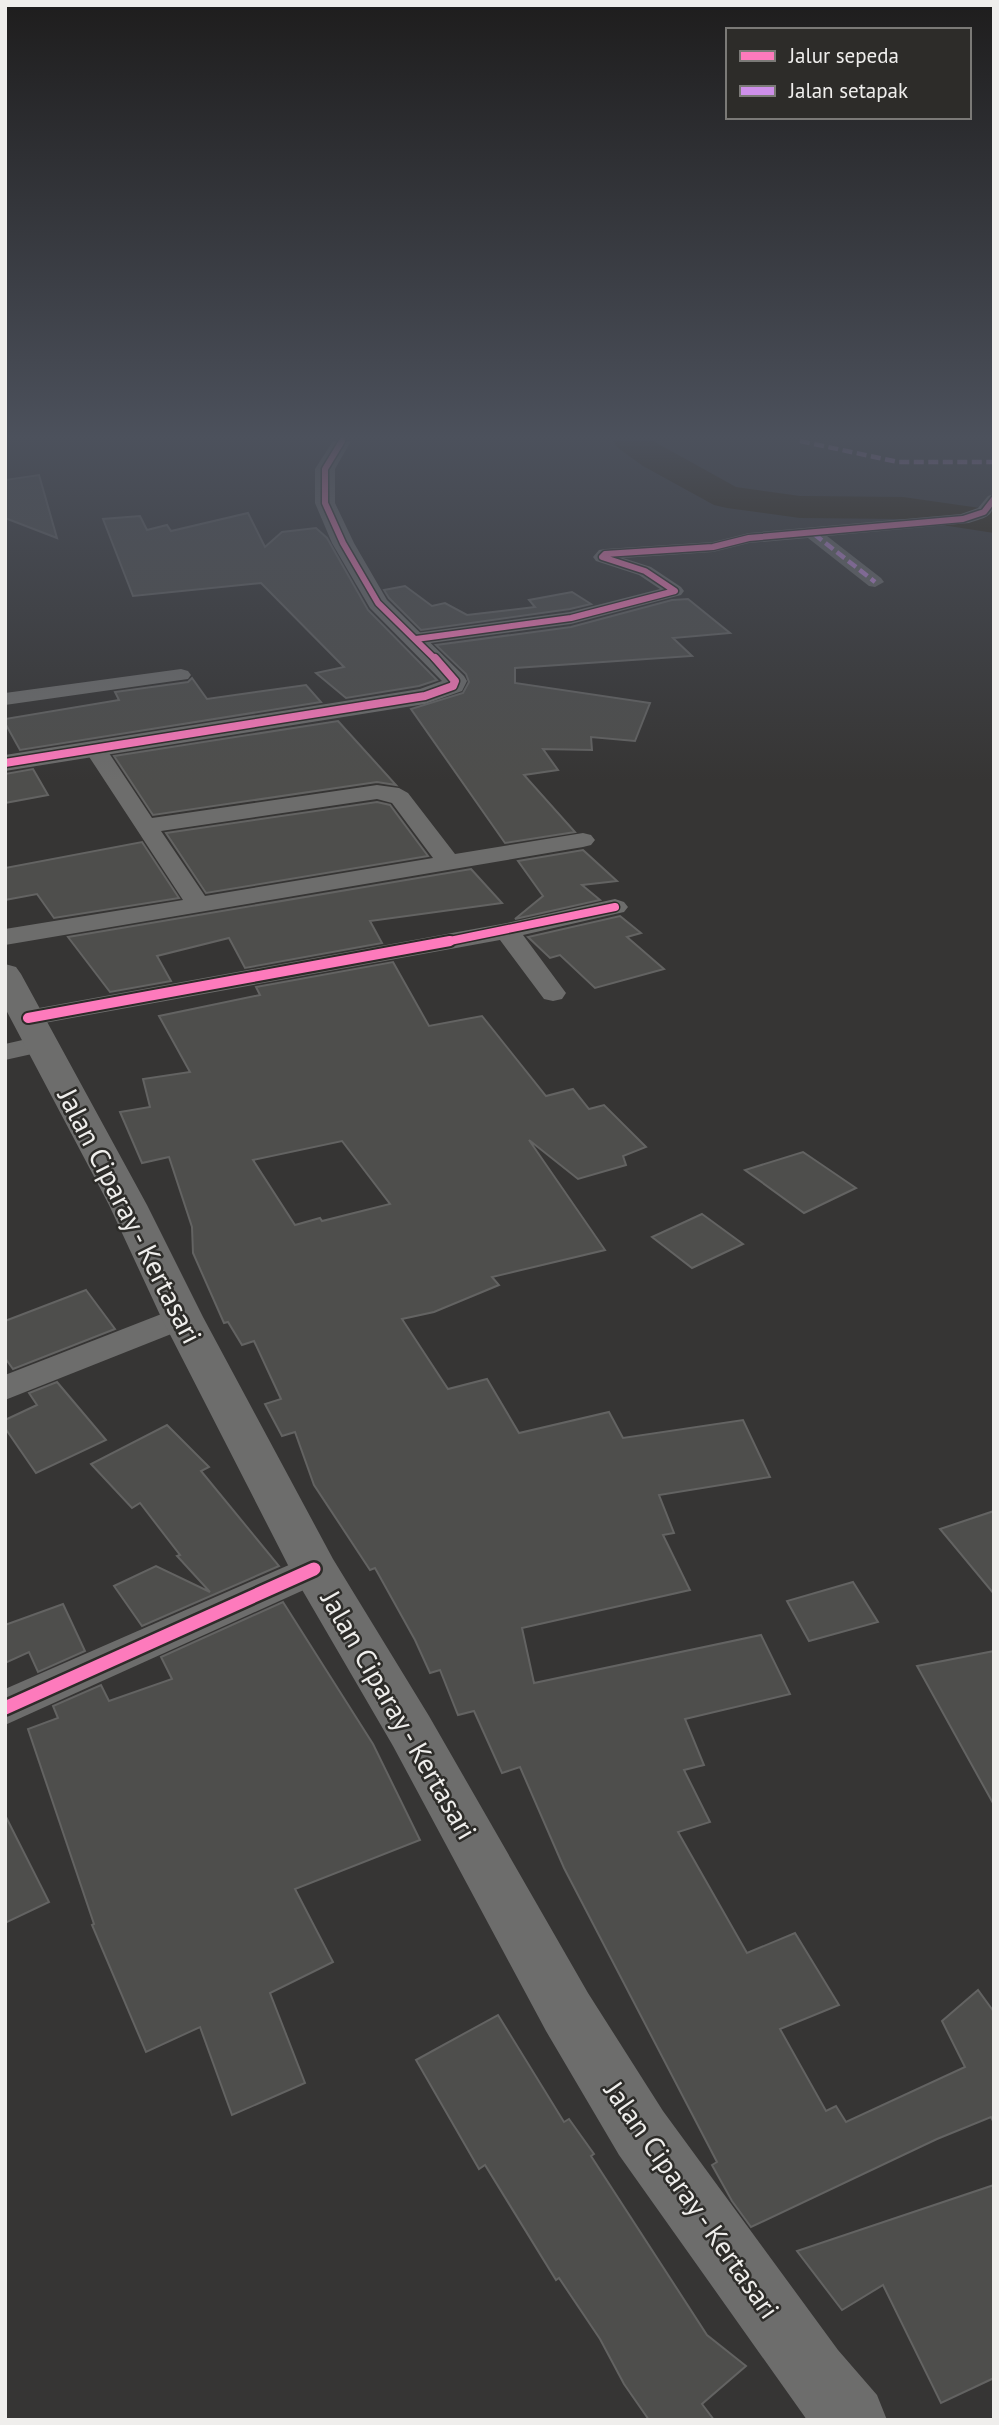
<svg xmlns="http://www.w3.org/2000/svg" width="999" height="2425" font-family="'PT Sans',sans-serif">
<rect width="100%" height="100%" fill="#363534"/>
<g fill="none" stroke-linecap="round" stroke-linejoin="round">
<polygon fill="#271c05" fill-rule="evenodd" points="613,441 653,441 736,487 800,496 903,497 994,510 994,533 903,519 800,518 727,508 714,505 643,466 618,448"/>
</g>
<g fill="#4e4e4c" stroke="#636362" stroke-width="2" fill-rule="evenodd">
<polygon points="39,475 57,538 5,518 5,480"/>
<polygon points="248,513 265,547 282,532 316,528 327,538 368,610 437,680 419,686 346,698 316,673 344,667 261,583 133,596 103,519 140,516 147,530 167,525 171,531"/>
<polygon points="405,586 432,606 445,603 467,615 535,607 529,600 572,592 591,604 570,609 421,630 389,598 384,590"/>
<polygon points="688,599 730,633 673,638 692,656 515,668 515,683 650,703 635,741 591,737 592,750 543,749 558,770 524,775 575,832 505,843 411,709 463,693 469,682 466,674 436,645 571,627 672,600"/>
<polygon points="192,678 207,699 306,685 321,702 20,750 5,723 5,719 119,700 115,692 188,682"/>
<polygon points="338,721 396,785 377,782 153,815 114,756"/>
<polygon points="33,769 48,795 5,803 5,774"/>
<polygon points="377,802 390,805 428,856 206,893 166,833"/>
<polygon points="142,842 179,898 54,918 37,894 5,900 5,868"/>
<polygon points="583,850 617,881 582,885 600,900 515,919 543,896 518,861"/>
<polygon points="471,869 502,903 370,921 382,943 245,968 229,938 157,956 171,981 110,992 68,937"/>
<polygon points="620,916 641,933 627,937 664,969 595,988 560,955 550,958 528,937"/>
<path d="M 393,962 L 429,1026 L 482,1016 L 546,1096 L 573,1089 L 589,1109 L 604,1105 L 646,1147 L 623,1156 L 626,1165 L 578,1179 L 529,1140 L 605,1250 L 492,1277 L 499,1285 L 434,1312 L 402,1319 L 448,1389 L 487,1379 L 519,1433 L 609,1412 L 623,1438 L 743,1420 L 770,1477 L 659,1495 L 674,1533 L 663,1535 L 690,1590 L 522,1628 L 534,1683 L 761,1635 L 790,1694 L 685,1719 L 704,1765 L 684,1770 L 710,1822 L 678,1832 L 747,1953 L 795,1933 L 839,2005 L 780,2029 L 826,2111 L 836,2106 L 846,2122 L 965,2067 L 942,2021 L 978,1990 L 994,2012 L 994,2123 L 991,2117 L 937,2139 L 751,2227 L 732,2201 L 712,2165 L 717,2162 L 564,1868 L 520,1767 L 502,1773 L 474,1711 L 458,1715 L 440,1670 L 430,1673 L 415,1640 L 375,1568 L 370,1570 L 314,1485 L 295,1432 L 282,1436 L 265,1404 L 281,1399 L 254,1341 L 242,1345 L 228,1322 L 224,1323 L 193,1253 L 192,1227 L 169,1157 L 142,1163 L 120,1112 L 150,1107 L 143,1079 L 190,1072 L 159,1016 L 260,995 L 256,987 ZM 342,1141 L 390,1204 L 322,1221 L 320,1218 L 295,1225 L 253,1160 Z"/>
<polygon points="803,1152 856,1188 804,1213 745,1170"/>
<polygon points="702,1214 743,1244 692,1268 652,1237"/>
<polygon points="86,1290 115,1329 13,1369 5,1358 5,1321"/>
<polygon points="57,1382 106,1440 36,1473 5,1428 5,1420 37,1405 29,1393"/>
<polygon points="167,1425 209,1467 201,1471 279,1566 142,1626 114,1586 156,1566 210,1592 177,1556 180,1555 140,1503 132,1508 91,1464"/>
<polygon points="994,1511 994,1594 940,1529"/>
<polygon points="853,1582 878,1622 809,1641 787,1601"/>
<polygon points="283,1602 373,1744 420,1840 295,1889 333,1962 270,1993 305,2083 232,2115 200,2027 146,2052 92,1925 94,1924 28,1729 58,1718 53,1706 101,1685 109,1701 172,1679 161,1657"/>
<polygon points="63,1604 85,1651 38,1672 29,1652 5,1663 5,1625"/>
<polygon points="994,1651 994,1805 917,1666"/>
<polygon points="5,1815 49,1902 5,1923"/>
<polygon points="498,2015 564,2122 569,2119 594,2154 591,2156 707,2335 746,2366 702,2404 714,2420 649,2420 624,2384 600,2339 559,2278 556,2280 485,2165 479,2169 416,2060"/>
<polygon points="994,2185 994,2378 941,2403 883,2285 842,2310 797,2251"/>
</g>
<g fill="none" stroke-linecap="round" stroke-linejoin="round">
<g fill="#6d6d6c" fill-rule="evenodd">
<path d="M 994,494 C 994,517 990,516 969,523 L 827,536 L 881,578 L 884,582 L 875,587 L 869,586 L 808,538 L 749,543 L 713,552 L 623,558 L 651,567 L 681,587 L 684,591 L 681,595 L 571,624 L 416,645 L 406,639 L 416,633 L 570,612 L 660,589 L 639,575 L 596,561 L 593,557 L 599,550 L 605,549 L 713,542 L 749,533 L 961,514 L 978,508 L 988,496 Z"/>
<polygon points="181,669 188,671 191,675 188,679 5,705 5,693"/>
<path d="M 95,743 L 103,744 L 152,818 L 377,785 L 399,788 L 408,793 L 455,854 L 583,833 L 591,835 L 595,840 L 591,845 L 583,847 L 5,945 L 5,929 L 183,900 L 84,749 L 87,744 ZM 377,799 L 392,803 L 433,858 L 205,896 L 161,831 Z"/>
<polygon points="615,899 624,902 628,907 624,912 523,935 566,993 562,999 553,1001 544,999 500,940 28,1026 18,1024 14,1018 18,1012 28,1010 507,923"/>
<polygon points="40,1036 50,1038 54,1044 50,1050 5,1060 5,1044"/>
<polygon points="182,1306 194,1309 199,1317 194,1325 5,1400 5,1375"/>
<polygon points="314,1554 328,1559 334,1569 328,1579 5,1725 5,1689"/>
</g>
<g fill="#6d6d6c" fill-rule="evenodd">
<polygon points="333,441 351,441 335,469 335,503 354,543 387,600 464,676 467,681 462,691 425,704 5,771 5,755 420,689 442,681 370,608 332,543 315,503 315,469"/>
<polygon points="5,964 16,967 21,974 147,1205 203,1317 333,1559 429,1716 588,1993 663,2111 838,2350 877,2395 887,2420 807,2420 619,2155 546,2031 393,1746 290,1569 161,1317 109,1205 5,1008"/>
</g>
<g stroke="#ce8fe9" stroke-width="4.5" stroke-dasharray="10 4.5" stroke-linecap="butt">
<polyline points="800,441 898,462 994,462"/>
<polyline points="814,534 875,582"/>
</g>
<g stroke="#2d2c29" stroke-width="9">
<g id="cycleway-far3">
<polyline points="342,441 325,469 325,503 343,543 378,603 436,660"/>
<polyline points="416,639 571,618 675,591 645,571 602,557 605,554 713,547 749,538 963,519 984,512 994,499"/>
</g>
</g>
<g stroke="#2d2c29" stroke-width="11">
<g id="cycleway-far2">
<polyline points="5,763 425,696 453,686 455,681 435,658"/>
<polyline points="440,943 615,907"/>
</g>
</g>
<g stroke="#2d2c29" stroke-width="14">
<polyline id="cycleway-far1" points="28,1018 450,941"/>
</g>
<g stroke="#2d2c29" stroke-width="18">
<polyline id="cycleway" points="5,1708 314,1569"/>
</g>
<use href="#cycleway-far3" stroke="#fd7abc" stroke-width="6"/>
<use href="#cycleway-far2" stroke="#fd7abc" stroke-width="8"/>
<use href="#cycleway-far1" stroke="#fd7abc" stroke-width="10"/>
<use href="#cycleway" stroke="#fd7abc" stroke-width="13"/>
</g>
<linearGradient id="sky" x2="0" y2="1"><stop stop-color="#1e1d1d"/><stop offset="0.56" stop-color="#4c515c"/><stop offset="1" stop-color="#4c515c" stop-opacity="0"/></linearGradient>
<rect width="999" height="781" fill="url(#sky)"/>
<g text-anchor="middle" stroke-width="5" stroke-linejoin="round" paint-order="stroke">
<g font-size="28" fill="#efeeec" stroke="#2d2c29">
<text transform="translate(130 1216) rotate(63)" y="10">Jalan Ciparay - Kertasari</text>
<text transform="translate(399 1715) rotate(60)" y="10">Jalan Ciparay - Kertasari</text>
<text transform="translate(692 2200) rotate(55)" y="10">Jalan Ciparay - Kertasari</text>
</g>
</g>
<rect width="999" height="2425" fill="none" stroke="#efeeec" stroke-width="14"/>
<rect x="726" y="28" width="245" height="91" fill="#2d2c29" stroke="#7b7a77" stroke-width="2"/>
<rect x="740" y="51" width="35" height="10" fill="#fd7abc" stroke="#7b7a77" stroke-width="2"/>
<text x="789" y="63" font-size="21" fill="#efeeec">Jalur sepeda</text>
<rect x="740" y="86" width="35" height="10" fill="#ce8fe9" stroke="#7b7a77" stroke-width="2"/>
<text x="789" y="98" font-size="21" fill="#efeeec">Jalan setapak</text>
</svg>
